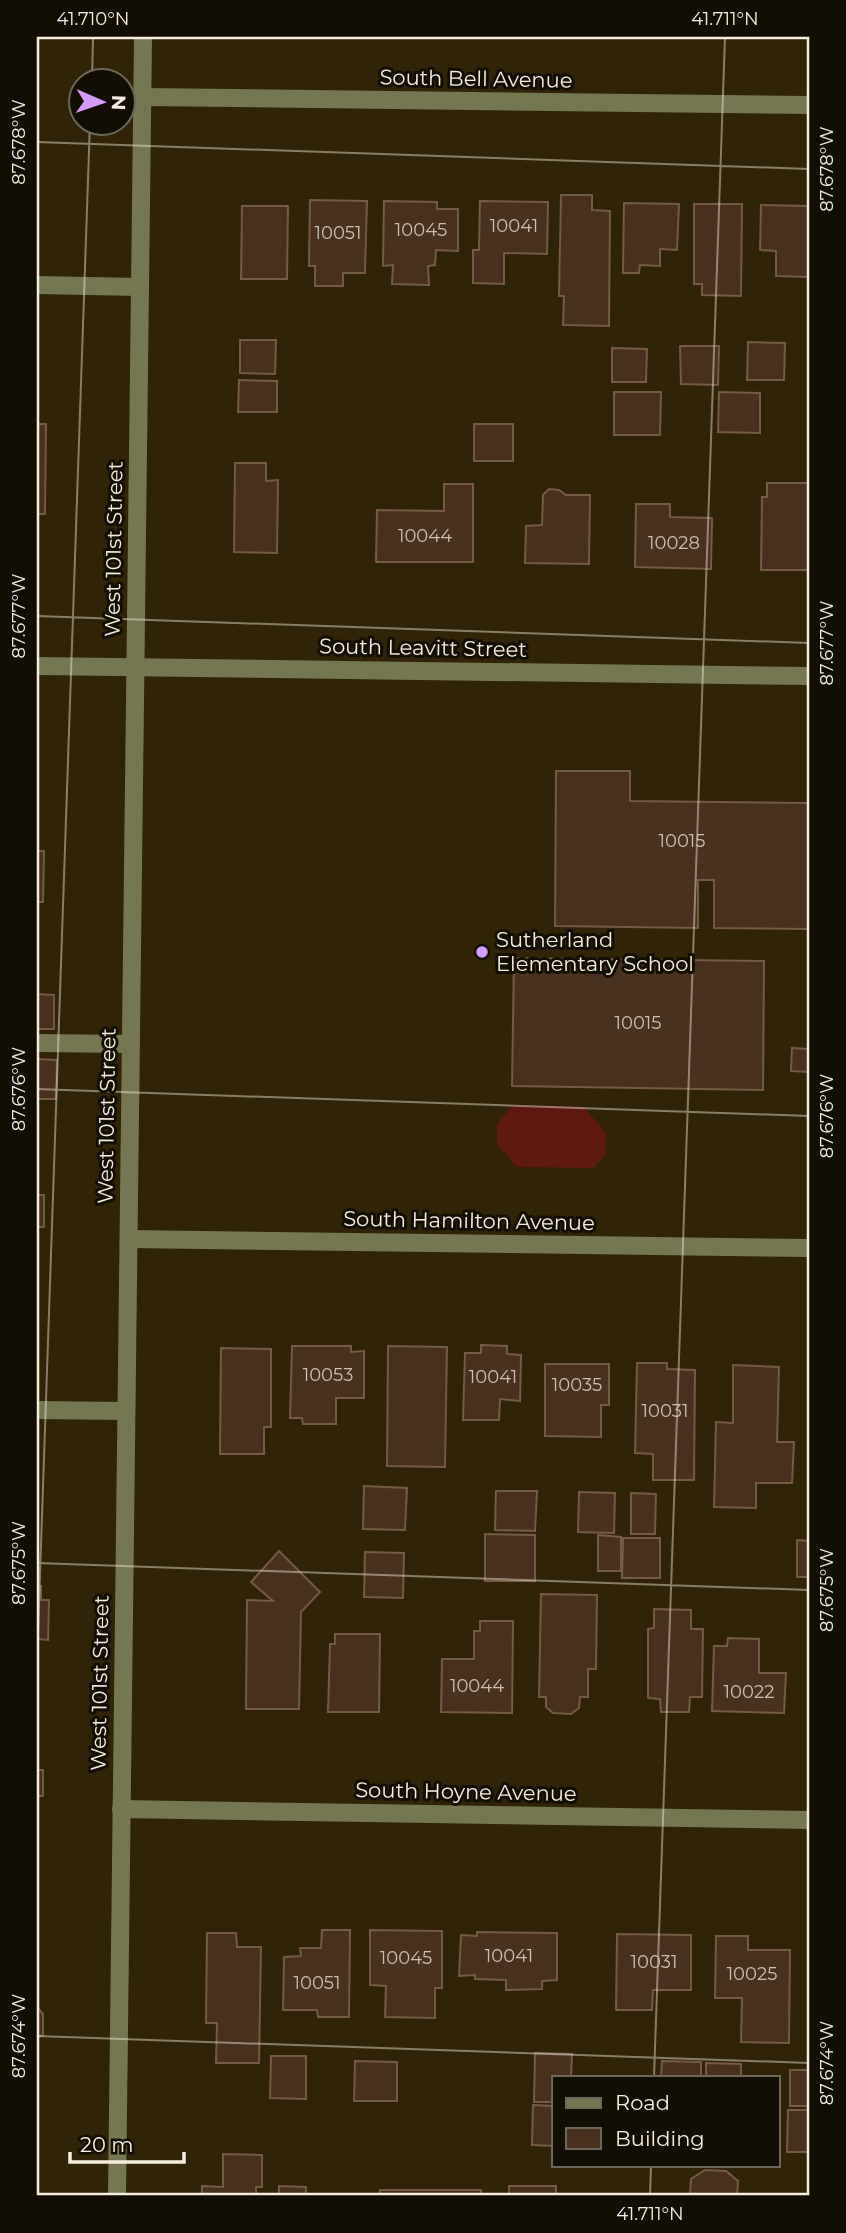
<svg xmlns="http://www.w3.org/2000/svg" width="846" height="2233" font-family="Montserrat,sans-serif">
<rect width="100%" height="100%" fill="#302306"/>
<polygon fill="#5f1a10" points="512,1106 584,1107 606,1133 605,1156 593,1168 517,1167 497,1144 497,1124"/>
<g fill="#4a311e" stroke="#765a46" stroke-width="2">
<polygon points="561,195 592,195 592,210 610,211 609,326 563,325 564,296 559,296"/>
<polygon points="310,200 367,201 365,273 343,273 343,286 315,286 315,266 309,266"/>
<polygon points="384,201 437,202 437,209 458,209 458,251 436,250 435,265 428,266 429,285 392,284 393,265 383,266"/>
<polygon points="480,201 548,202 547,254 504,253 504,284 473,283 473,250 479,250"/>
<polygon points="624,203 679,204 677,250 660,249 660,266 640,265 639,273 623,273"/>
<polygon points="694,204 742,204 741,296 702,295 702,284 694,284"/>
<polygon points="761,205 809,206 809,277 776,276 776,251 760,250"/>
<polygon points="242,206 288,206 287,279 241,279"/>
<polygon points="240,340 276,340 275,374 240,373"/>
<polygon points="748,342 785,343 784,380 747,380"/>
<polygon points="680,346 719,346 718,385 681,384"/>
<polygon points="612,348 647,349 646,382 612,382"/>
<polygon points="239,380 277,381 277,412 238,412"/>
<polygon points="614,392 661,392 660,435 614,435"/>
<polygon points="719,392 760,393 760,433 718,432"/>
<polygon points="37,424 46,424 45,514 37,514"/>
<rect x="474" y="424" width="39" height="37"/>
<polygon points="235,463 266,463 266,481 278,480 277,553 234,552"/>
<polygon points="767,483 809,483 809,570 761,570 762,497 767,497"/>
<polygon points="444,484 473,484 473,562 376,562 377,510 444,511"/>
<polygon points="549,489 559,490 566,495 590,495 589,564 525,563 526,526 542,525 543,495"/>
<polygon points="636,504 670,504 670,517 712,518 711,569 635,567"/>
<polygon points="556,771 630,771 630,801 809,803 809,929 714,928 714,880 698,880 698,928 555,926"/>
<polygon points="37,851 44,851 43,902 37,902"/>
<polygon points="514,958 764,961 763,1090 512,1086"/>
<polygon points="37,994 54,995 54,1029 37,1029"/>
<polygon points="792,1048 809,1049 809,1072 791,1071"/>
<polygon points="37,1059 57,1060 56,1099 37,1099"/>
<rect x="37" y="1195" width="7" height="32"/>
<polygon points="481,1345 507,1346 507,1354 521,1355 520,1401 500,1399 499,1420 463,1420 465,1353 481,1353"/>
<polygon points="292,1346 351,1346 351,1352 364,1351 364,1398 336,1398 336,1424 303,1424 302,1418 290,1418"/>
<polygon points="388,1346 447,1347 445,1467 387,1466"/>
<polygon points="221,1348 271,1349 271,1427 264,1427 264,1454 220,1454"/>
<polygon points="637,1363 667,1363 667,1369 695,1370 694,1480 653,1480 653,1454 635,1453"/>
<polygon points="545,1364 609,1364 609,1405 601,1405 601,1437 545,1436"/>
<polygon points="733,1365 779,1367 777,1442 794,1442 792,1483 756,1483 756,1508 714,1507 716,1422 733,1423"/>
<polygon points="364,1486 407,1488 405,1530 363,1529"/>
<polygon points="496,1491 537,1491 535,1531 495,1530"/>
<polygon points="579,1492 615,1493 614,1533 578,1532"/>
<polygon points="631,1493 656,1494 655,1534 631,1534"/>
<polygon points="485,1534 535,1535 535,1581 485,1581"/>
<polygon points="598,1535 621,1537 621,1571 598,1571"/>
<polygon points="623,1538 660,1538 660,1578 622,1578"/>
<polygon points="797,1540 809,1541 809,1577 797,1577"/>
<polygon points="279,1551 320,1592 301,1612 299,1709 246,1709 247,1600 273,1601 251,1582"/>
<polygon points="365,1552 404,1553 403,1598 364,1597"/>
<polygon points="37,1585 41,1586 41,1600 49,1600 48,1640 38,1639 37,1680"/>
<polygon points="541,1594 597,1595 596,1669 588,1669 588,1697 580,1697 579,1708 571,1714 553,1713 546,1707 546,1697 539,1697"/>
<polygon points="654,1609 691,1610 691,1629 703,1629 702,1697 690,1697 689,1712 661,1712 660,1699 648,1698 648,1629 654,1628"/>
<polygon points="480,1621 513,1621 512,1713 441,1712 442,1659 474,1659 474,1631 480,1631"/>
<polygon points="335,1634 380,1634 379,1712 328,1712 330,1644 335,1644"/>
<polygon points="728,1638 759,1639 759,1673 786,1673 784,1713 712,1711 714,1646 727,1646"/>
<rect x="37" y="1770" width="6" height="26"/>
<polygon points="322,1930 350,1930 349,2017 318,2017 317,2010 283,2010 284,1957 301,1956 300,1948 321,1948"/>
<polygon points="370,1930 442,1931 442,1988 435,1988 435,2018 385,2017 386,1986 370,1985"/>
<polygon points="477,1932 557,1933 557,1980 542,1981 542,1989 506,1990 506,1980 475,1979 475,1975 459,1976 461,1935 477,1936"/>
<polygon points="207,1933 236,1933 237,1947 261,1947 259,2063 216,2063 217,2023 206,2023"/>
<polygon points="617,1934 691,1935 691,1990 653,1990 652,2010 616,2010"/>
<polygon points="716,1936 748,1936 748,1950 790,1950 789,2043 741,2042 742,1998 715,1998"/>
<polygon points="37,2007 43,2014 43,2035 37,2038"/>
<polygon points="535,2053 572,2054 571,2077 554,2077 554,2102 534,2102"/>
<polygon points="271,2056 306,2056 306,2099 270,2098"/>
<polygon points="355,2061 397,2062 397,2101 354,2101"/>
<polygon points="662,2061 701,2062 701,2077 661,2077"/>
<polygon points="706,2063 741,2064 741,2077 706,2077"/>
<rect x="790" y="2070" width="19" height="36"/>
<polygon points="533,2105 554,2106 554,2146 532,2145"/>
<polygon points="788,2110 809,2110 809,2152 787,2152"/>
<polygon points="223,2154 262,2155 262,2187 256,2187 256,2196 202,2196 202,2186 223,2187"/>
<polygon points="705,2170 726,2171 738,2181 737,2196 690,2196 691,2179"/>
<polygon points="279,2186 306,2187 306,2196 279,2196"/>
<rect x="509" y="2186" width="47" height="10"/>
<rect x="380" y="2190" width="101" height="6"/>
</g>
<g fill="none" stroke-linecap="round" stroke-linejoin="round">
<g stroke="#757750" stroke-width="18">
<polyline points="142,97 809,105"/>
<polyline points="37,285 140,287"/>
<polyline points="37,666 809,676"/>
<polyline points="37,1043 130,1044"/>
<polyline points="129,1239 809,1248"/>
<polyline points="37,1410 126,1411"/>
<polyline points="121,1809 809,1820"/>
<polyline points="117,2196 143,37"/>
</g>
</g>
<path fill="none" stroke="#f6eedd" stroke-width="2" stroke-opacity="0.45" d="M 92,80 L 93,37M 37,142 L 809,169M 37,616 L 809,643M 37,1089 L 809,1116M 37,1563 L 809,1590M 37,1661 L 90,122M 37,2036 L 809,2063M 654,2077 L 725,37M 650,2196 L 651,2165"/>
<circle fill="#d69bfa" stroke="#130e04" stroke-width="2.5" cx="482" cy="952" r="7"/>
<g text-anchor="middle" stroke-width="6" stroke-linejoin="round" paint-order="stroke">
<g font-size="18" fill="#cbbfad">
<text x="514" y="232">10041</text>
<text x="421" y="236">10045</text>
<text x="338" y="239">10051</text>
<text x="425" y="542">10044</text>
<text x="674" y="549">10028</text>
<text x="682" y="847">10015</text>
<text x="638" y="1029">10015</text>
<text x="328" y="1381">10053</text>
<text x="493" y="1383">10041</text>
<text x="577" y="1391">10035</text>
<text x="665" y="1417">10031</text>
<text x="477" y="1692">10044</text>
<text x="749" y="1698">10022</text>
<text x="509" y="1962">10041</text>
<text x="406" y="1964">10045</text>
<text x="654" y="1968">10031</text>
<text x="752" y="1980">10025</text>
<text x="317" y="1989">10051</text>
</g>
<g font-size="21" fill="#f6eedd" stroke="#130e04">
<text transform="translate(476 79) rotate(1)" y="7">South Bell Avenue</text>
<text transform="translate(114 549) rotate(-89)" y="7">West 101st Street</text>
<text transform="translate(423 648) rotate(1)" y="7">South Leavitt Street</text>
<text transform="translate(107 1116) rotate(-89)" y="7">West 101st Street</text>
<text transform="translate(469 1221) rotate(1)" y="7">South Hamilton Avenue</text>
<text transform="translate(100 1683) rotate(-89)" y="7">West 101st Street</text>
<text transform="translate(466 1792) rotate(1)" y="7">South Hoyne Avenue</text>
</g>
<g font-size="21" fill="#f6eedd" stroke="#130e04" text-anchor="start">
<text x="496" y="947">Sutherland<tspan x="496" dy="24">Elementary School</tspan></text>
</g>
</g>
<rect width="846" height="2233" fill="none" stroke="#130e04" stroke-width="77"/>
<rect x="552" y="2076" width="228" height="91" fill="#130e04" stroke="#6e685b" stroke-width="2"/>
<rect x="566" y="2098" width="35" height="10" fill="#757750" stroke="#6e685b" stroke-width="2"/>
<text x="615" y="2110" font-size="21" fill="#f6eedd">Road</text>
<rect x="566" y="2128" width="35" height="21" fill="#4a311e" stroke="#6e685b" stroke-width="2"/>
<text x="615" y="2146" font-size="21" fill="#f6eedd">Building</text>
<g transform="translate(102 102) rotate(92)"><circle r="33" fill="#130e04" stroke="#6e685b" stroke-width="2"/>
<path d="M0-5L12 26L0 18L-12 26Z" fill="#d69bfa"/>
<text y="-10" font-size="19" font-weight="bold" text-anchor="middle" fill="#f6eedd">N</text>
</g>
<path d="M70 2152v10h114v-10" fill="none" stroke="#f6eedd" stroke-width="3.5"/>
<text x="80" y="2152" font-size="21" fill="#f6eedd" stroke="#130e04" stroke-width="5" paint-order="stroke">20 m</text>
<rect x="38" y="38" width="770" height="2156" fill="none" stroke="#f6eedd" stroke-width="2.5"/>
<g font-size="18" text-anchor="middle" fill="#f6eedd">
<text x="93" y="25">41.710°N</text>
<text x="725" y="25">41.711°N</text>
<text transform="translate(19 142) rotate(-90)" y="6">87.678°W</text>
<text transform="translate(827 169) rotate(-90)" y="6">87.678°W</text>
<text transform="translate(19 616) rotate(-90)" y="6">87.677°W</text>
<text transform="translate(827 643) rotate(-90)" y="6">87.677°W</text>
<text transform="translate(19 1089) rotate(-90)" y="6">87.676°W</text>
<text transform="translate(827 1116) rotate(-90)" y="6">87.676°W</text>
<text transform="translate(19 1563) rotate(-90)" y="6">87.675°W</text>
<text transform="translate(827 1590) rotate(-90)" y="6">87.675°W</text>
<text transform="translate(19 2036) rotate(-90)" y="6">87.674°W</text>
<text transform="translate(827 2063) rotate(-90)" y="6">87.674°W</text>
<text x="650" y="2220">41.711°N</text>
</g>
</svg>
